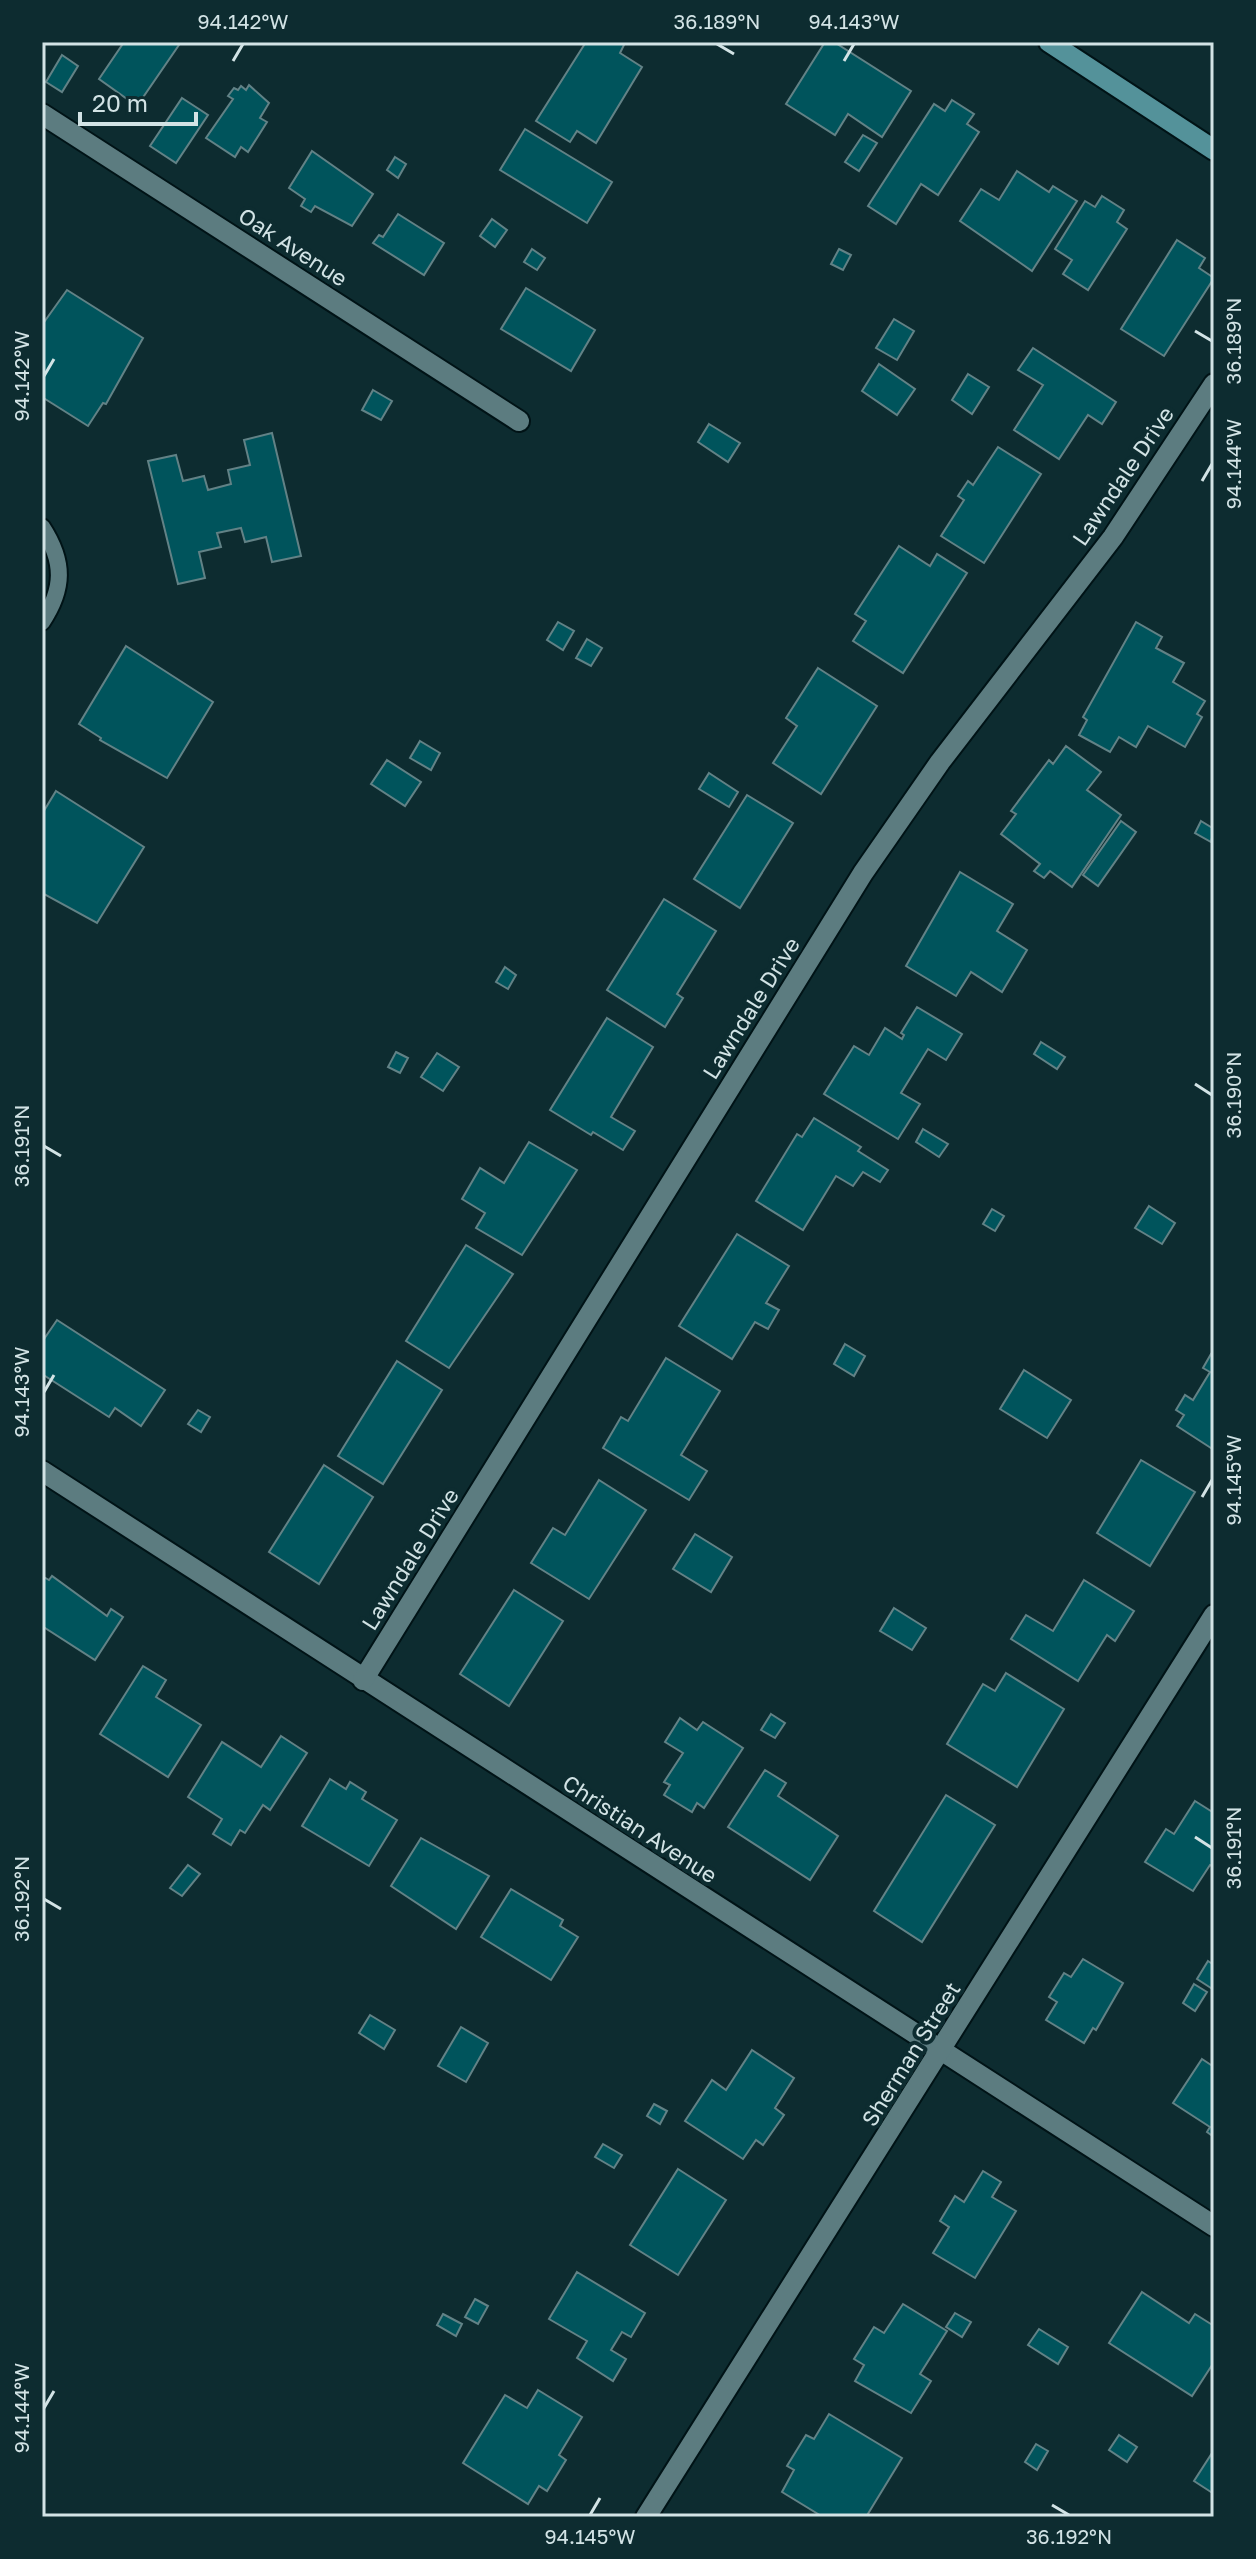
<svg xmlns="http://www.w3.org/2000/svg" width="1256" height="2559" font-family="'Golos Text',sans-serif">
<rect width="100%" height="100%" fill="#0d2c30"/>
<g fill="#00545c" stroke="#628286" stroke-width="2">
<polygon points="117,42 181,42 137,106 99,79 122,45"/>
<polygon points="586,42 619,42 624,45 620,53 642,67 596,143 577,131 570,142 536,121"/>
<polygon points="825,42 834,42 911,91 882,137 848,114 835,135 786,104"/>
<polygon points="62,55 78,66 62,92 46,82"/>
<polygon points="249,85 269,103 260,118 267,122 248,152 241,147 235,157 206,138 233,99 228,96 234,88 238,90 241,86 246,90"/>
<polygon points="182,98 208,115 176,163 150,146"/>
<polygon points="952,100 974,114 967,124 979,132 938,195 921,184 896,224 868,206 934,104 945,111"/>
<polygon points="525,129 612,182 587,223 500,170"/>
<polygon points="863,135 877,143 859,171 845,162"/>
<polygon points="312,151 373,194 352,226 315,206 311,212 301,206 305,199 289,188"/>
<polygon points="395,157 406,164 398,178 387,170"/>
<polygon points="1017,171 1049,192 1053,186 1077,201 1032,271 960,221 981,189 999,200"/>
<polygon points="1102,196 1124,210 1117,222 1127,229 1088,290 1063,274 1072,260 1055,249 1085,201 1095,207"/>
<polygon points="398,214 444,243 424,275 373,243 379,235 383,237"/>
<polygon points="492,219 507,230 495,247 480,236"/>
<polygon points="1177,240 1205,258 1199,268 1214,278 1164,356 1121,329"/>
<polygon points="532,249 545,258 537,270 524,262"/>
<polygon points="839,249 851,255 843,270 831,264"/>
<polygon points="526,288 595,330 571,371 501,329"/>
<polygon points="67,290 143,338 106,404 103,403 88,426 42,397 42,325"/>
<polygon points="894,319 914,331 897,360 876,348"/>
<polygon points="1033,348 1116,402 1102,424 1088,415 1059,459 1014,430 1043,385 1018,370"/>
<polygon points="879,364 915,389 897,415 862,391"/>
<polygon points="968,374 989,387 972,414 952,400"/>
<polygon points="373,390 392,401 381,420 362,410"/>
<polygon points="709,424 740,443 728,462 698,442"/>
<polygon points="272,433 301,556 272,562 266,537 245,542 241,528 217,533 221,547 199,552 205,578 178,584 148,461 176,455 183,481 204,476 208,490 231,484 228,470 250,465 244,440"/>
<polygon points="998,447 1041,474 984,563 941,536 964,500 958,496 968,481 973,485"/>
<polygon points="899,546 930,566 937,554 967,573 903,673 853,641 866,621 855,614"/>
<polygon points="558,622 574,631 563,650 547,640"/>
<polygon points="1136,622 1162,637 1156,648 1184,663 1173,682 1205,701 1197,714 1202,717 1185,747 1148,726 1136,747 1119,737 1110,752 1079,735 1087,720 1083,717"/>
<polygon points="587,639 602,648 591,666 576,658"/>
<polygon points="126,646 213,702 167,778 100,740 101,738 79,724"/>
<polygon points="818,668 877,706 821,794 773,763 797,726 786,718"/>
<polygon points="420,741 440,753 431,770 410,758"/>
<polygon points="1066,746 1101,772 1087,790 1121,815 1072,887 1050,871 1044,878 1034,871 1040,864 1001,834 1016,814 1011,811 1049,760 1053,764"/>
<polygon points="387,760 421,782 405,806 371,784"/>
<polygon points="709,773 738,792 729,807 699,789"/>
<polygon points="56,791 144,847 97,923 42,893 42,814"/>
<polygon points="747,795 793,823 740,908 694,879"/>
<polygon points="1121,821 1136,832 1098,886 1083,875"/>
<polygon points="1201,821 1214,829 1211,842 1195,833"/>
<polygon points="960,872 1013,904 997,931 1027,950 1002,992 971,972 956,996 906,966"/>
<polygon points="664,899 716,931 677,994 683,998 665,1027 607,990"/>
<polygon points="505,967 516,975 508,989 496,982"/>
<polygon points="917,1007 962,1034 946,1060 928,1049 901,1093 920,1104 898,1139 824,1094 854,1046 869,1055 885,1028 902,1039 904,1035 901,1033"/>
<polygon points="607,1018 653,1047 611,1117 635,1131 623,1150 593,1132 591,1135 550,1110"/>
<polygon points="1041,1042 1065,1057 1057,1069 1034,1054"/>
<polygon points="396,1052 408,1058 400,1073 388,1067"/>
<polygon points="437,1053 459,1067 443,1091 421,1077"/>
<polygon points="814,1118 861,1147 858,1151 888,1170 880,1182 863,1172 853,1186 836,1176 803,1230 756,1201 797,1134 802,1137"/>
<polygon points="923,1129 948,1144 939,1157 916,1142"/>
<polygon points="529,1142 577,1170 522,1255 476,1228 485,1213 462,1199 480,1168 504,1183"/>
<polygon points="1149,1206 1175,1223 1162,1244 1135,1228"/>
<polygon points="992,1209 1004,1216 995,1231 983,1224"/>
<polygon points="737,1234 789,1266 766,1303 779,1310 768,1329 755,1322 732,1359 679,1326"/>
<polygon points="466,1245 513,1274 449,1368 406,1341"/>
<polygon points="57,1320 165,1390 141,1426 115,1408 109,1417 42,1374 42,1342"/>
<polygon points="845,1344 865,1356 854,1376 834,1364"/>
<polygon points="1211,1354 1214,1356 1214,1450 1177,1426 1184,1415 1176,1410 1185,1395 1193,1400 1210,1372 1203,1368"/>
<polygon points="666,1358 720,1391 681,1455 707,1471 689,1500 603,1448 621,1417 628,1421"/>
<polygon points="397,1361 442,1390 383,1484 338,1456"/>
<polygon points="1024,1370 1071,1400 1047,1438 1000,1409"/>
<polygon points="198,1410 210,1417 201,1432 188,1424"/>
<polygon points="1141,1460 1195,1492 1150,1566 1097,1533"/>
<polygon points="324,1465 373,1497 319,1584 269,1552"/>
<polygon points="599,1480 646,1510 589,1599 531,1563 553,1528 565,1535"/>
<polygon points="695,1534 732,1557 711,1592 673,1569"/>
<polygon points="42,1576 49,1580 52,1576 107,1616 111,1609 123,1617 95,1660 42,1626"/>
<polygon points="1084,1580 1134,1611 1115,1641 1107,1635 1078,1681 1011,1639 1026,1615 1053,1631"/>
<polygon points="514,1590 563,1621 509,1706 460,1674"/>
<polygon points="894,1608 926,1628 912,1650 880,1631"/>
<polygon points="143,1666 166,1680 156,1697 201,1725 168,1777 100,1734"/>
<polygon points="1006,1673 1064,1709 1017,1787 947,1744 983,1684 995,1691"/>
<polygon points="771,1714 785,1723 775,1738 761,1730"/>
<polygon points="680,1718 697,1730 703,1722 743,1748 704,1808 697,1803 692,1812 664,1795 670,1785 664,1782 683,1753 665,1742"/>
<polygon points="281,1736 307,1753 270,1810 263,1805 245,1833 240,1830 231,1845 213,1834 222,1819 188,1797 222,1742 261,1767"/>
<polygon points="765,1770 786,1783 778,1796 838,1836 810,1880 728,1827"/>
<polygon points="330,1779 346,1789 350,1782 366,1792 362,1799 397,1820 369,1866 302,1826"/>
<polygon points="946,1795 995,1825 922,1942 874,1911"/>
<polygon points="1195,1801 1214,1813 1214,1867 1210,1865 1193,1891 1145,1862 1166,1829 1174,1834"/>
<polygon points="421,1838 489,1876 456,1929 391,1886"/>
<polygon points="188,1865 200,1874 182,1896 170,1888"/>
<polygon points="511,1889 563,1920 560,1926 578,1937 551,1980 481,1937"/>
<polygon points="1083,1959 1123,1983 1096,2030 1093,2028 1084,2043 1046,2020 1057,2002 1049,1997 1064,1973 1071,1977"/>
<polygon points="1208,1961 1214,1965 1214,1990 1197,1979"/>
<polygon points="1194,1984 1207,1992 1195,2011 1183,2003"/>
<polygon points="370,2015 395,2030 384,2049 359,2033"/>
<polygon points="461,2027 488,2043 466,2082 438,2066"/>
<polygon points="752,2050 794,2078 775,2108 784,2115 763,2145 756,2140 743,2159 685,2121 712,2080 726,2090"/>
<polygon points="1202,2059 1214,2067 1214,2137 1207,2132 1210,2127 1173,2103"/>
<polygon points="654,2104 667,2111 660,2124 647,2116"/>
<polygon points="603,2144 622,2155 614,2168 595,2157"/>
<polygon points="678,2169 726,2200 678,2275 630,2245"/>
<polygon points="983,2171 1001,2182 992,2197 1016,2211 975,2278 933,2253 949,2227 940,2221 955,2196 964,2202"/>
<polygon points="577,2272 645,2313 631,2337 622,2332 611,2350 626,2359 613,2381 577,2358 587,2341 549,2319"/>
<polygon points="1142,2292 1189,2323 1195,2314 1214,2326 1214,2362 1192,2396 1109,2343"/>
<polygon points="475,2299 488,2306 478,2324 465,2317"/>
<polygon points="903,2304 947,2331 920,2374 931,2381 911,2413 855,2381 864,2365 854,2359 874,2327 884,2333"/>
<polygon points="955,2313 971,2322 962,2337 946,2327"/>
<polygon points="443,2314 462,2324 456,2336 437,2325"/>
<polygon points="1039,2329 1068,2347 1058,2364 1028,2345"/>
<polygon points="538,2390 582,2417 559,2455 566,2460 547,2491 539,2486 528,2504 463,2463 505,2395 527,2408"/>
<polygon points="829,2414 902,2458 866,2517 823,2517 782,2492 794,2470 787,2466 806,2435 814,2439"/>
<polygon points="1119,2435 1137,2447 1127,2462 1109,2450"/>
<polygon points="1036,2444 1048,2451 1037,2470 1025,2462"/>
<polygon points="1214,2450 1214,2494 1194,2481"/>
</g>
<g fill="none" stroke-linecap="round" stroke-linejoin="round">
<g stroke="#001316" stroke-width="20">
<path id="service" d="M 42,527 C 65,562 64,589 42,622"/>
</g>
<g stroke="#001316" stroke-width="24">
<g id="minor">
<polyline points="42,114 519,421"/>
<polyline points="42,1471 1214,2226"/>
<polyline points="363,1680 863,873 940,762 1113,537 1214,384"/>
<polyline points="646,2517 1214,1615"/>
</g>
</g>
<g stroke="#001316" stroke-width="24">
<polyline id="secondary" points="1049,42 1214,150"/>
</g>
<use href="#service" stroke="#5c7c80" stroke-width="16"/>
<use href="#minor" stroke="#5c7c80" stroke-width="20"/>
<use href="#secondary" stroke="#54929a" stroke-width="20"/>
</g>
<path fill="none" stroke="#d2e3e5" stroke-width="3" d="M 717,44 L 734,54M 233,61 L 243,44M 844,61 L 854,44M 1195,331 L 1212,341M 44,376 L 54,359M 1202,481 L 1212,464M 1195,1084 L 1212,1095M 44,1146 L 61,1156M 44,1392 L 54,1375M 1202,1497 L 1212,1480M 1195,1837 L 1212,1848M 44,1899 L 61,1909M 44,2408 L 54,2391M 1052,2505 L 1069,2515M 590,2515 L 600,2498"/>
<g text-anchor="middle" stroke-width="8" stroke-linejoin="round" paint-order="stroke">
<g font-size="22" fill="#d2e3e5" stroke="#0d2c30">
<text transform="translate(293 247) rotate(33)" y="8">Oak Avenue</text>
<text transform="translate(1123 476) rotate(-56)" y="8">Lawndale Drive</text>
<text transform="translate(751 1008) rotate(-58)" y="8">Lawndale Drive</text>
<text transform="translate(410 1559) rotate(-58)" y="8">Lawndale Drive</text>
<text transform="translate(640 1829) rotate(33)" y="8">Christian Avenue</text>
<text transform="translate(911 2054) rotate(-58)" y="8">Sherman Street</text>
</g>
</g>
<rect width="1256" height="2559" fill="none" stroke="#0d2c30" stroke-width="88"/>
<path d="M80 112v12h116v-12" fill="none" stroke="#d2e3e5" stroke-width="4"/>
<text x="92" y="112" font-size="24" fill="#d2e3e5" stroke="#0d2c30" stroke-width="6" paint-order="stroke">20 m</text>
<rect x="44" y="44" width="1168" height="2471" fill="none" stroke="#d2e3e5" stroke-width="3"/>
<g font-size="20" text-anchor="middle" fill="#d2e3e5">
<text x="243" y="29">94.142°W</text>
<text x="717" y="29">36.189°N</text>
<text x="854" y="29">94.143°W</text>
<text transform="translate(1234 341) rotate(-90)" y="7">36.189°N</text>
<text transform="translate(22 376) rotate(-90)" y="7">94.142°W</text>
<text transform="translate(1234 464) rotate(-90)" y="7">94.144°W</text>
<text transform="translate(1234 1095) rotate(-90)" y="7">36.190°N</text>
<text transform="translate(22 1146) rotate(-90)" y="7">36.191°N</text>
<text transform="translate(22 1392) rotate(-90)" y="7">94.143°W</text>
<text transform="translate(1234 1480) rotate(-90)" y="7">94.145°W</text>
<text transform="translate(1234 1848) rotate(-90)" y="7">36.191°N</text>
<text transform="translate(22 1899) rotate(-90)" y="7">36.192°N</text>
<text transform="translate(22 2408) rotate(-90)" y="7">94.144°W</text>
<text x="590" y="2544">94.145°W</text>
<text x="1069" y="2544">36.192°N</text>
</g>
</svg>
